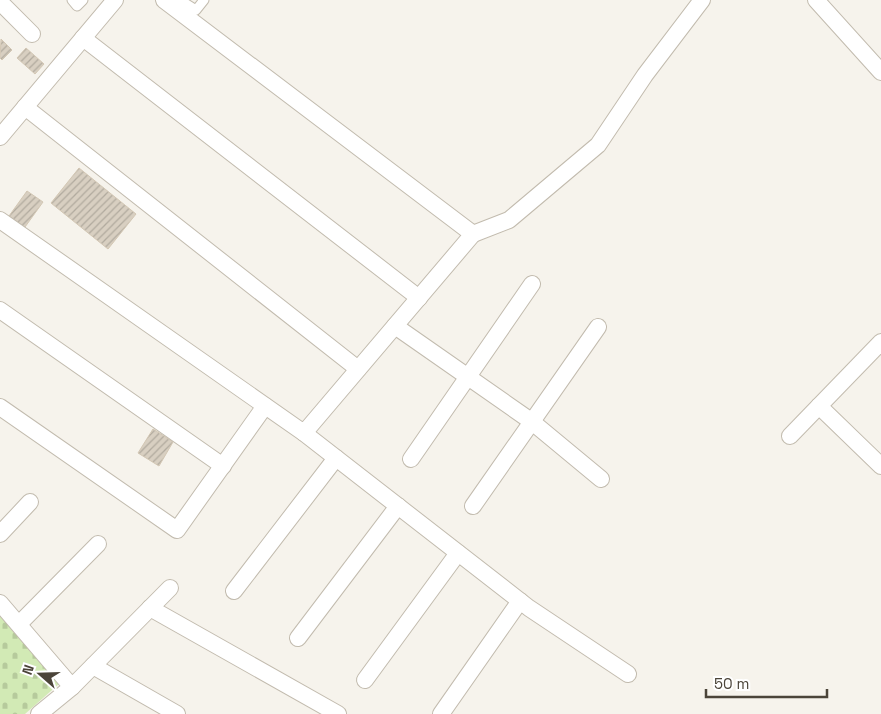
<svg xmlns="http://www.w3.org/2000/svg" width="881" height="714" font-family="'Space Grotesk',sans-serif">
<defs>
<pattern id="cemetery-stones" width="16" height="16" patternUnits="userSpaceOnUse" patternTransform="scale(1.25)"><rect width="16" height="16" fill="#d2eab5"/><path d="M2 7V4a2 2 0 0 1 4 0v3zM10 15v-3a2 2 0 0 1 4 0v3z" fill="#b6ca9c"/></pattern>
<pattern id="building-hatch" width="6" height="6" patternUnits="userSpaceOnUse" patternTransform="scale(1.25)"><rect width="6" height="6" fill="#d8cfc1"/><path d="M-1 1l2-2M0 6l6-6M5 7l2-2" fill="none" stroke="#b1aa9e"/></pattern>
</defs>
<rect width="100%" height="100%" fill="#f6f3ec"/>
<polygon fill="url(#cemetery-stones)" points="0,616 60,683 25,714 0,714"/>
<g fill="url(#building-hatch)" stroke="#d3c7b4">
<polygon points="1,39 12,50 2,60 0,58"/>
<polygon points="26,48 44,64 35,74 17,58"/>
<polygon points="79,168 136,214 108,249 51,203"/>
<polygon points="27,191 43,202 25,227 9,216"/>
<polygon points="153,429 173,442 159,466 138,453"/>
</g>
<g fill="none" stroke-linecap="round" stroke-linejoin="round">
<g stroke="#c2bbae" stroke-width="11">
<g id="service">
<polyline points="72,0 77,6 83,0"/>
<polyline points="180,0 196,10 204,0"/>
</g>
</g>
<g stroke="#c2bbae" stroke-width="18">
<g id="minor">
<polyline points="816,0 881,72"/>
<polyline points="0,2 32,34"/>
<polyline points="83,38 419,298"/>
<polyline points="25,107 358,369"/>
<polyline points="0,137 115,0"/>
<polyline points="0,220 304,433 473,234 164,0"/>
<polyline points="473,234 509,220 598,145 645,75 702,0"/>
<polyline points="0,310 223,466"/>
<polyline points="395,326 531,421 601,479"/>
<polyline points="819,406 881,466"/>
<polyline points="0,407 177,530 265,406"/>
<polyline points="304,433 529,608 628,674"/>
<polyline points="790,436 881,342"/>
<polyline points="411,459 532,284"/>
<polyline points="473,506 598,327"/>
<polyline points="0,534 30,502"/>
<polyline points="234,591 336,458"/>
<polyline points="0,603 72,687 170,588"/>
<polyline points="150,608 338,714"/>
<polyline points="19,624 98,544"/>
<polyline points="298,638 398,506"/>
<polyline points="93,666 177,714"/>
<polyline points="365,680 458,553"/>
<polyline points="39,714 72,687"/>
<polyline points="441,714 520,601"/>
</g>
</g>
<use href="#service" stroke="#fff" stroke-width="9"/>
<use href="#minor" stroke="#fff" stroke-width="16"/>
</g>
<g transform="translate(40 674) rotate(290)" stroke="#ffffff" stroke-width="4" paint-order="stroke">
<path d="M0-4L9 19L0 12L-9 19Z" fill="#4b4439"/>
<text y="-8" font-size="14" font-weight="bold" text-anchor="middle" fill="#4b4439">N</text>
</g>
<path d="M706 689v8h121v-8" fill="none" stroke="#4b4439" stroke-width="2.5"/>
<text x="714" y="689" font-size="15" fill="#4b4439" stroke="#ffffff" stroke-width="4" paint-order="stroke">50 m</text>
</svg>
